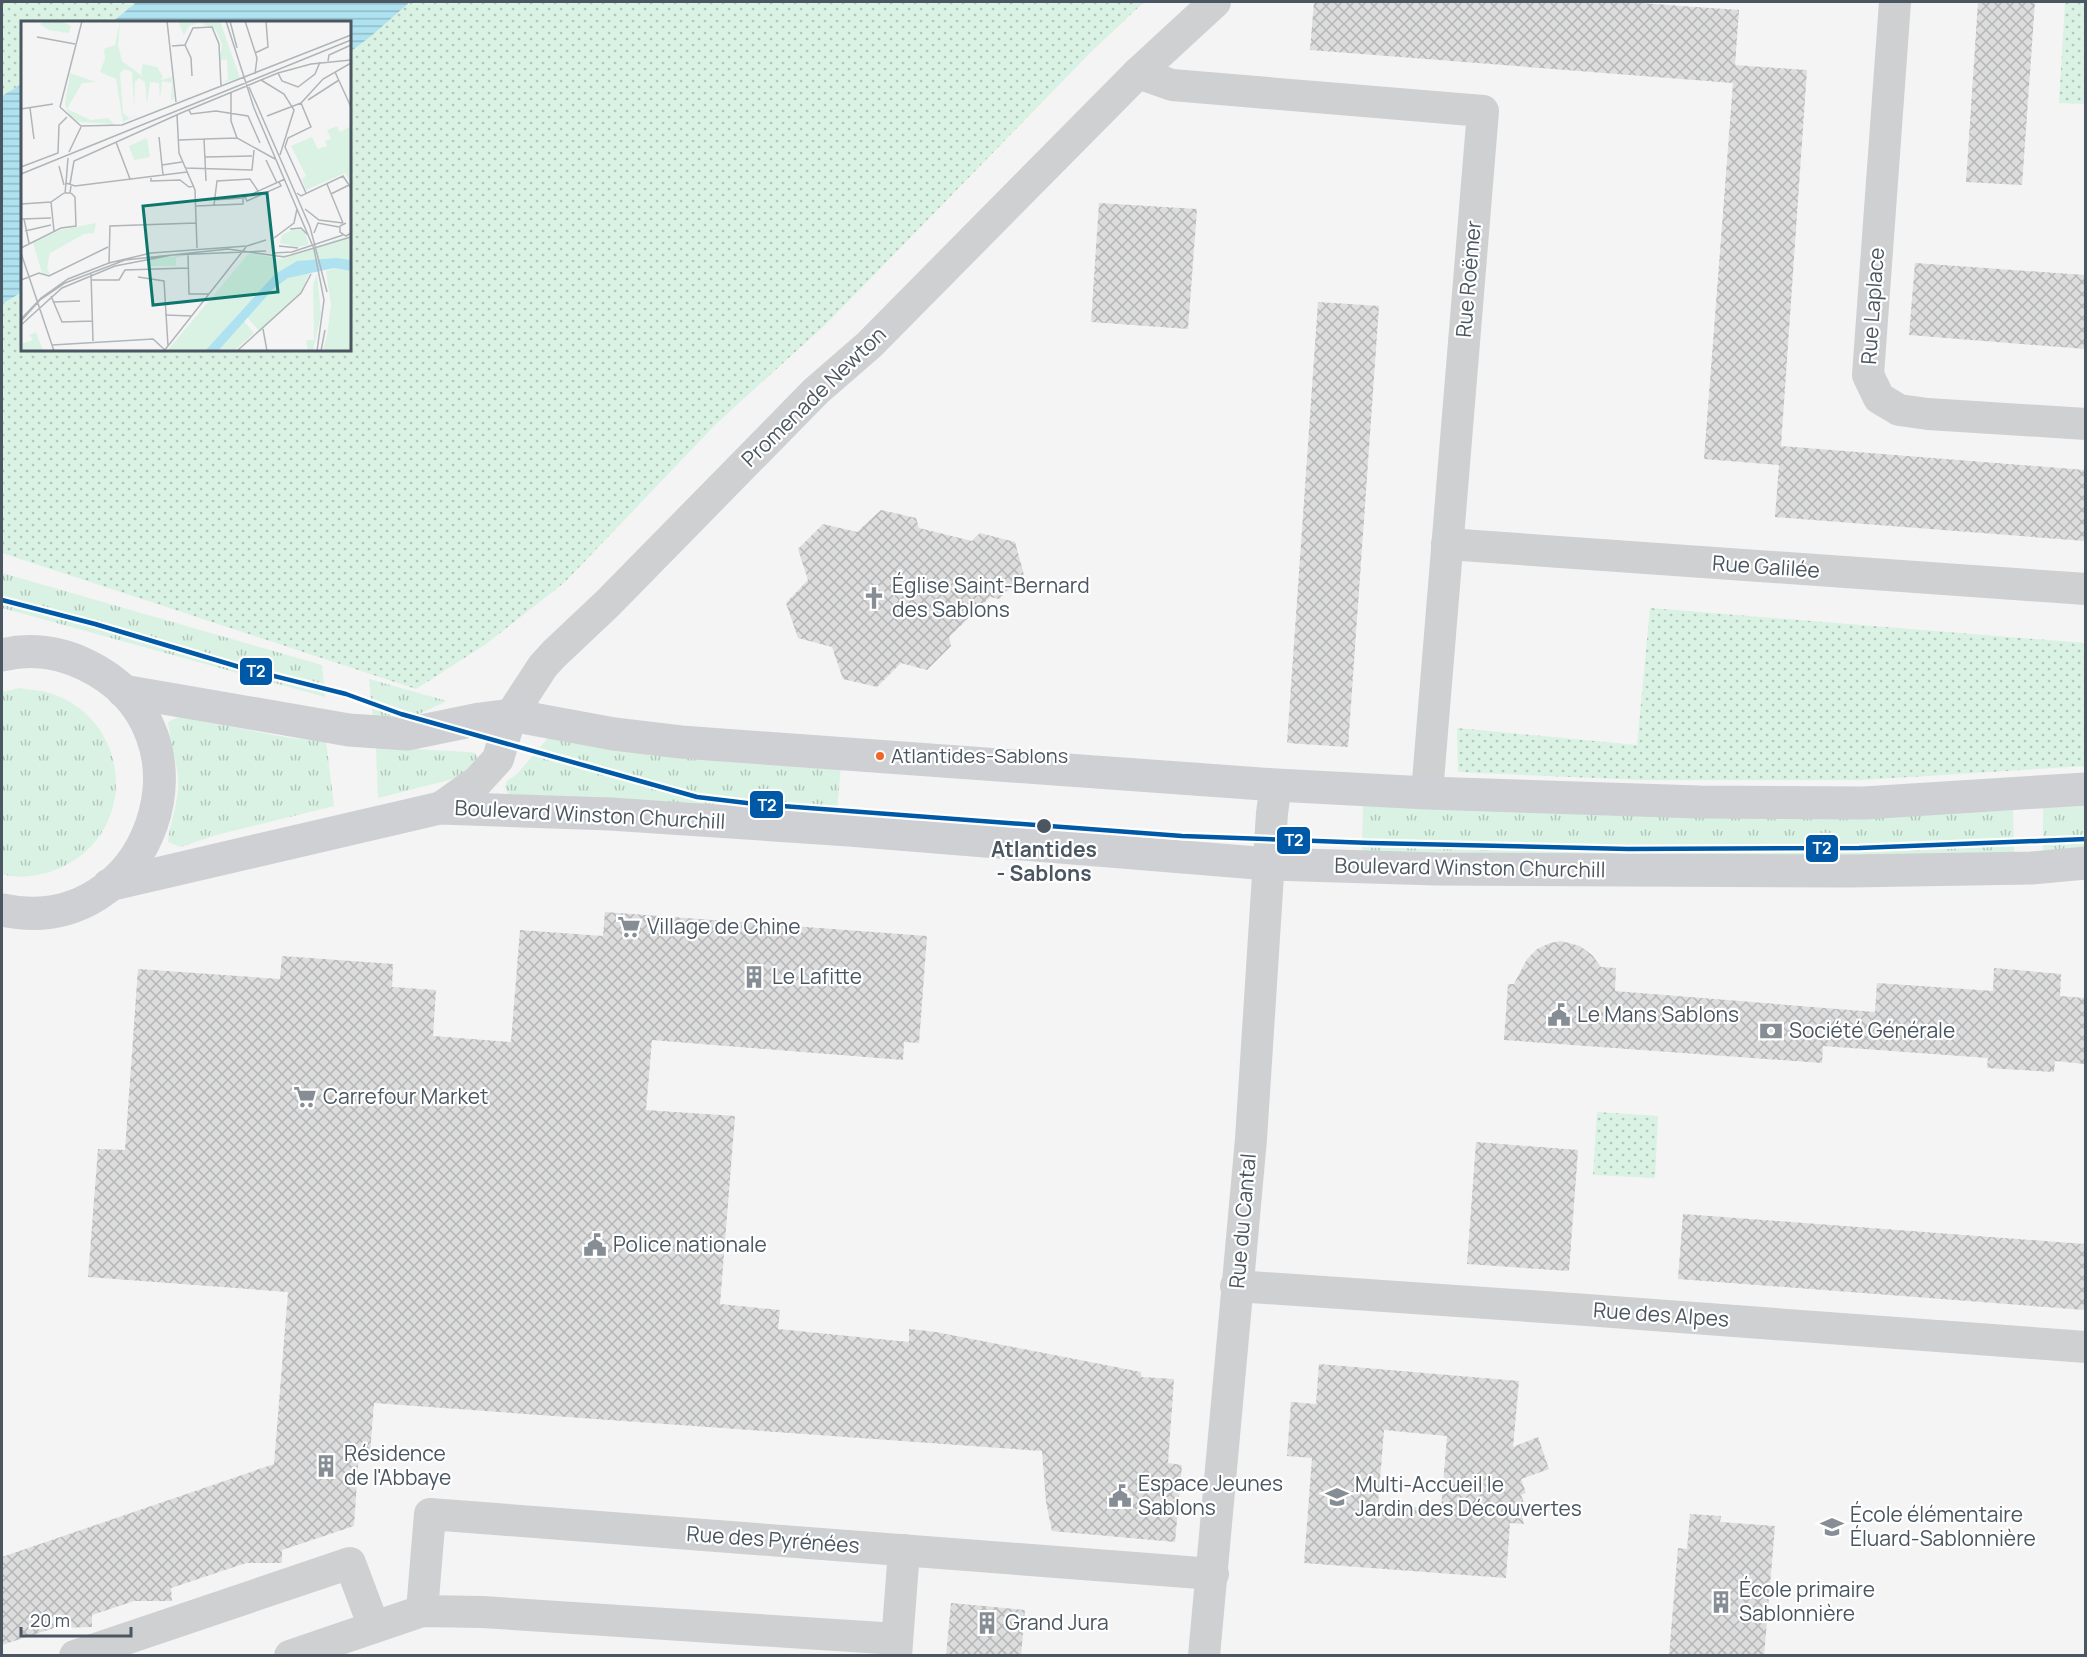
<svg xmlns="http://www.w3.org/2000/svg" width="2087" height="1657" font-family="Manrope,sans-serif">
<defs>
<pattern id="grass-tufts" width="24" height="20" patternUnits="userSpaceOnUse" patternTransform="scale(1.5)"><rect width="24" height="20" fill="#d9f2e3"/><path d="M3 7l-1-3M5 7V3M7 7l1-3M15 17l-1-3M17 17v-4M19 17l1-3" fill="none" stroke="#b2c7bb"/></pattern>
<pattern id="park-dots" width="8" height="8" patternUnits="userSpaceOnUse" patternTransform="scale(1.5)"><rect width="8" height="8" fill="#d9f2e3"/><path d="M2 2h.1M6 6h.1" fill="none" stroke="#b2c7bb" stroke-width="1.8" stroke-linecap="round"/></pattern>
<pattern id="water-rules" width="6" height="5" patternUnits="userSpaceOnUse" patternTransform="scale(1.5)"><rect width="6" height="5" fill="#aee2f0"/><path d="M0 2.5h6" fill="none" stroke="#90bac6"/></pattern>
<pattern id="building-cross-hatch" width="8" height="8" patternUnits="userSpaceOnUse" patternTransform="scale(1.5)"><rect width="8" height="8" fill="#ddddde"/><path d="M0 0l8 8M0 8l8-8" fill="none" stroke="#b5b6b7"/></pattern>
</defs>
<rect width="100%" height="100%" fill="#f4f4f4"/>
<g fill="url(#grass-tufts)">
<polygon points="2,573 322,665 325,697 2,608"/>
<polygon points="369,679 447,701 408,719 373,720"/>
<path d="M 19,688 C 29,690 41,690 50,693 C 135,721 139,838 55,870 C 39,876 19,879 2,874 L 2,692 Z"/>
<path d="M 179,717 L 290,738 L 326,741 L 334,806 L 216,835 L 181,847 L 168,842 C 170,821 180,799 178,777 C 176,759 170,741 168,722 Z"/>
<polygon points="554,731 841,766 836,821 508,794 505,787 507,781 517,774"/>
<polygon points="376,747 468,752 475,753 478,759 470,772 453,779 378,798"/>
<polygon points="2085,803 2085,851 2043,855 2043,807"/>
<polygon points="1363,806 2013,806 2014,853 1843,860 1362,855"/>
</g>
<g fill="url(#park-dots)">
<polygon points="2,2 137,2 112,22 22,22 22,84 2,96"/>
<polygon points="410,2 1144,2 1092,51 826,324 716,424 565,582 486,644 416,689 2,553 2,304 22,292 22,350 350,350 350,52 370,37"/>
<polygon points="2065,2 2085,2 2085,104 2059,103"/>
<polygon points="1650,608 2085,643 2085,766 1862,780 1641,780 1458,772 1457,728 1637,745"/>
<polygon points="1597,1112 1658,1116 1655,1178 1593,1175"/>
</g>
<g fill="url(#water-rules)">
<polygon points="137,2 410,2 370,37 350,52 350,22 112,22"/>
<polygon points="22,84 22,292 2,304 2,96"/>
</g>
<g fill="url(#building-cross-hatch)" fill-rule="evenodd">
<polygon points="1314,2 1626,2 1739,10 1735,65 1807,70 1781,446 2085,470 2085,541 1775,517 1779,465 1704,459 1733,83 1310,50"/>
<polygon points="1978,2 2035,2 2022,185 1966,182"/>
<polygon points="1099,203 1197,209 1188,329 1091,322"/>
<polygon points="1915,263 2085,275 2085,349 1909,335"/>
<polygon points="1318,302 1379,306 1348,747 1287,743"/>
<polygon points="881,510 916,518 919,528 972,541 980,533 1015,542 1024,575 999,599 990,597 949,637 951,646 927,670 901,663 877,687 843,679 832,647 798,638 786,603 808,580 798,549 823,524 857,532"/>
<polygon points="605,912 927,936 919,1043 904,1042 903,1060 652,1040 646,1110 735,1116 720,1304 780,1310 778,1329 909,1342 909,1329 936,1332 1141,1372 1141,1377 1174,1379 1168,1463 1182,1465 1175,1542 1052,1531 1046,1502 1042,1451 374,1403 370,1453 359,1452 354,1526 282,1550 282,1563 246,1563 171,1588 172,1601 134,1601 92,1615 92,1627 54,1628 2,1645 2,1557 274,1464 288,1292 88,1277 98,1149 125,1150 138,969 280,979 282,956 393,964 392,987 436,990 433,1036 511,1042 520,930 603,936"/>
<polygon points="1561,941 1580,946 1592,955 1601,967 1616,968 1615,991 1875,1012 1877,983 1993,991 1994,968 2061,974 2060,996 2085,998 2085,1064 2055,1061 2054,1072 1987,1068 1988,1058 1823,1046 1822,1063 1504,1040 1508,984 1514,984 1527,959 1537,949 1550,943"/>
<polygon points="1476,1142 1578,1150 1569,1271 1467,1264"/>
<polygon points="1683,1214 2085,1244 2085,1310 1678,1279"/>
<path d="M 1319,1364 L 1519,1381 L 1513,1447 L 1538,1437 L 1549,1469 L 1521,1479 L 1526,1493 L 1521,1495 L 1527,1511 L 1521,1513 L 1524,1524 L 1510,1523 L 1506,1578 L 1304,1563 L 1312,1458 L 1287,1456 L 1291,1402 L 1316,1404 ZM 1384,1430 L 1447,1436 L 1441,1509 L 1378,1504 Z"/>
<polygon points="1690,1514 1721,1516 1720,1522 1775,1526 1764,1656 1669,1656 1678,1548 1687,1549"/>
<polygon points="951,1603 1025,1610 1021,1656 946,1656"/>
</g>
<g fill="none" stroke-linecap="round" stroke-linejoin="round">
<g stroke="#ced0d2" stroke-width="32">
<polyline points="1895,2 1868,375 1879,398 1899,410 1928,414 2086,424"/>
<polyline points="1138,73 1172,85 1483,111 1427,793"/>
<polyline points="1447,544 2086,589"/>
<polyline points="440,808 478,781 498,759 511,715 543,666 554,654 608,603 816,391 869,345 1138,73 1215,2"/>
<polyline points="1236,1286 1573,1309 2086,1347"/>
<polyline points="422,1611 430,1514 1213,1574"/>
<polyline points="75,1656 350,1563 374,1627"/>
<polyline points="290,1656 422,1611 482,1612 897,1639"/>
<polyline points="896,1656 904,1550"/>
<polyline points="1204,1656 1251,1139 1272,813 1276,785"/>
</g>
<g stroke="#ced0d4" stroke-width="33">
<path d="M 2,655 C 30,648 60,652 86,665 C 224,731 151,942 2,910"/>
<polyline points="123,691 349,730 407,734 480,719 511,715 614,734 681,742 1276,785 1427,793 1699,802 1864,803 2086,789"/>
<polyline points="109,885 440,808 610,814 849,830 1269,864 1436,869 1850,871 2032,868 2086,863"/>
</g>
<g stroke="#fff" stroke-width="9">
<polyline id="tram-1" points="2,600 95,624 246,669 346,694 401,714 697,797 755,804 1182,836 1371,843 1628,849 1859,848 2086,839"/>
</g>
<use href="#tram-1" stroke="#0059a6" stroke-width="4.5"/>
</g>
<defs>
<g id="church-bare" transform="scale(1.8)"><path d="M-1.2-6h2.4v3.5h3.3v2.4h-3.3V6h-2.4V-.1h-3.3v-2.4h3.3Z" fill="#868d94" stroke="#fff" stroke-width="2.5" paint-order="stroke"/></g>
<g id="supermarket-bare" transform="scale(1.8)"><path d="M-6-5.5h2.5l.6 2H6L4.5 2H-2.5L-4.4-4H-6ZM-1.5 3.2a1.3 1.3 0 1 0 .1 0ZM3 3.2a1.3 1.3 0 1 0 .1 0Z" fill="#868d94" stroke="#fff" stroke-width="2.5" paint-order="stroke"/></g>
<g id="building-bare" transform="scale(1.8)"><path d="M-4-6H4V6H1V3H-1V6H-4ZM-2.5-4.3h1.7v1.8h-1.7ZM.8-4.3h1.7v1.8H.8ZM-2.5-1h1.7V.8h-1.7ZM.8-1h1.7V.8H.8Z" fill="#868d94" stroke="#fff" stroke-width="2.5" paint-order="stroke"/></g>
<g id="civic-bare" transform="scale(1.8)"><path d="M-.6-6.5H3V-4.5H.6V-3L4-1V1h2V6H-6V1h2V-1L-.6-3ZM-1.2 2.5V6h2.4V2.5Z" fill="#868d94" stroke="#fff" stroke-width="2.5" paint-order="stroke"/></g>
<g id="bank-bare" transform="scale(1.8)"><path d="M-6-4H6V4H-6ZM0-2.3a2.3 2.3 0 1 0 0 4.6a2.3 2.3 0 1 0 0-4.6Z" fill="#868d94" stroke="#fff" stroke-width="2.5" paint-order="stroke"/></g>
<g id="school-bare" transform="scale(1.8)"><path d="M0-5L7-2L0 1L-7-2ZM-4 1L0 2.5L4 1V4Q0 6-4 4Z" fill="#868d94" stroke="#fff" stroke-width="2.5" paint-order="stroke"/></g>
</defs>
<g fill-rule="evenodd">
<use href="#church-bare" x="874" y="598"/>
<use href="#supermarket-bare" x="629" y="927"/>
<use href="#building-bare" x="754" y="977"/>
<use href="#civic-bare" x="1559" y="1015"/>
<use href="#bank-bare" x="1771" y="1031"/>
<use href="#supermarket-bare" x="305" y="1097"/>
<use href="#civic-bare" x="595" y="1245"/>
<use href="#building-bare" x="326" y="1466"/>
<use href="#civic-bare" x="1120" y="1496"/>
<use href="#school-bare" x="1337" y="1497"/>
<use href="#school-bare" x="1832" y="1527"/>
<use href="#building-bare" x="1721" y="1602"/>
<use href="#building-bare" x="987" y="1623"/>
</g>
<circle fill="#f26522" stroke="#fff" stroke-width="2" cx="880" cy="756" r="5"/>
<circle fill="#4a5661" stroke="#fff" stroke-width="2" cx="1044" cy="826" r="8"/>
<g text-anchor="middle" stroke-width="4.5" stroke-linejoin="round" paint-order="stroke">
<g font-size="20" fill="#4a5661" stroke="#fff" text-anchor="start">
<text x="891" y="763">Atlantides-Sablons</text>
</g>
<g font-size="21" fill="#4a5661" stroke="#fff">
<text transform="translate(1469 279) rotate(-85)" y="7">Rue Roëmer</text>
<text transform="translate(1873 306) rotate(-86)" y="7">Rue Laplace</text>
<text transform="translate(814 397) rotate(-44)" y="7">Promenade Newton</text>
<text transform="translate(1766 567) rotate(4)" y="7">Rue Galilée</text>
<text transform="translate(590 815) rotate(3)" y="7">Boulevard Winston Churchill</text>
<text transform="translate(1470 868) rotate(1)" y="7">Boulevard Winston Churchill</text>
<text transform="translate(1243 1221) rotate(-85)" y="7">Rue du Cantal</text>
<text transform="translate(1661 1315) rotate(4)" y="7">Rue des Alpes</text>
<text transform="translate(773 1540) rotate(4)" y="7">Rue des Pyrénées</text>
</g>
<g font-size="21" fill="#4a5661" stroke="#fff" text-anchor="start">
<text x="892" y="593">Église Saint-Bernard<tspan x="892" dy="24">des Sablons</tspan></text>
<text x="647" y="934">Village de Chine</text>
<text x="772" y="984">Le Lafitte</text>
<text x="1577" y="1022">Le Mans Sablons</text>
<text x="1789" y="1038">Société Générale</text>
<text x="323" y="1104">Carrefour Market</text>
<text x="613" y="1252">Police nationale</text>
<text x="344" y="1461">Résidence<tspan x="344" dy="24">de l'Abbaye</tspan></text>
<text x="1138" y="1491">Espace Jeunes<tspan x="1138" dy="24">Sablons</tspan></text>
<text x="1355" y="1492">Multi-Accueil le<tspan x="1355" dy="24">Jardin des Découvertes</tspan></text>
<text x="1850" y="1522">École élémentaire<tspan x="1850" dy="24">Éluard-Sablonnière</tspan></text>
<text x="1739" y="1597">École primaire<tspan x="1739" dy="24">Sablonnière</tspan></text>
<text x="1005" y="1630">Grand Jura</text>
</g>
<g font-size="21" font-weight="bold" fill="#4a5661" stroke="#fff">
<text x="1044" y="857">Atlantides<tspan x="1044" dy="24">- Sablons</tspan></text>
</g>
</g>
<g transform="translate(21 21)">
<rect width="330" height="330" fill="#f4f4f4"/>
<path d="M 99,0 L 97,24 L 101,40 L 124,57 L 120,53 L 122,43 L 136,46 L 142,56 L 139,59 L 151,56 L 153,77 L 150,80 L 121,92 L 150,80 L 151,62 L 141,60 L 139,78 L 138,62 L 129,61 L 126,83 L 124,61 L 118,57 L 114,61 L 113,88 L 111,51 L 104,48 L 99,52 L 102,92 L 108,97 L 116,94 L 102,101 L 95,58 L 79,51 L 84,38 L 83,28 L 94,24 ZM 157,0 L 199,0 L 219,57 L 201,62 L 207,58 L 206,39 L 199,39 L 201,23 L 194,8 L 179,2 L 168,5 L 163,14 ZM 49,52 L 75,61 L 61,62 L 46,88 L 70,99 L 87,97 L 93,103 L 58,101 L 48,94 L 44,83 ZM 273,208 L 283,209 L 288,224 L 275,226 L 259,222 L 261,214 ZM 330,214 L 301,229 L 272,236 L 233,233 L 271,234 ZM 15,311 L 22,330 L 0,330 L 0,323 L 12,319 L 8,314 Z" fill="#d9f2e3"/>
<path d="M 316,105 L 319,111 L 330,105 L 330,163 L 324,152 L 285,169 L 281,158 L 285,155 L 270,125 L 291,116 L 297,128 L 306,125 L 304,120 L 310,118 L 306,109 ZM 296,253 L 300,293 L 292,330 L 287,330 L 285,319 L 293,319 L 292,264 ZM 306,314 L 330,322 L 330,330 L 302,330 Z" fill="#d9f2e3"/>
<path d="M 21,0 L 40,0 L 50,5 L 48,12 L 41,11 L 28,9 L 20,4 ZM 126,117 L 129,136 L 113,139 L 108,125 ZM 75,202 L 73,212 L 63,213 L 29,232 L 26,247 L 29,254 L 21,252 L 12,222 L 40,209 ZM 330,217 L 330,239 L 276,240 L 254,253 L 184,330 L 146,330 L 228,232 L 261,238 ZM 165,234 L 155,237 L 155,245 L 126,245 L 126,238 ZM 313,247 L 330,250 L 330,322 L 306,314 L 310,283 L 305,250 ZM 289,250 L 280,272 L 239,311 L 226,296 L 252,268 L 267,257 ZM 223,300 L 233,312 L 213,330 L 197,330 Z" fill="#d9f2e3"/>
<path d="M 315,237 L 330,239 L 330,250 L 313,247 L 267,257 L 252,268 L 197,330 L 184,330 L 254,253 L 276,240 Z" fill="#aee2f0"/>
<path fill="none" stroke="#b0b5b9" stroke-width="1.5" d="M 146,0 L 155,81M 205,0 L 233,87 L 293,228 L 303,279 L 296,330M 209,0 L 216,27M 224,0 L 236,37 L 234,53M 16,16 L 54,23M 164,24 L 170,37 L 171,55M 151,25 L 164,24 L 172,7 L 191,6 L 198,23 L 200,65M 234,32 L 247,26 L 245,0M 307,40 L 308,34 L 330,24M 314,51 L 330,86M 257,52 L 261,60 L 277,66 L 294,53 L 299,41M 240,59 L 263,73 L 273,89 L 259,134M 228,66 L 289,206 L 306,271M 210,71 L 210,100 L 216,117 L 254,138M 287,79 L 318,59M 280,82 L 290,106 L 267,117 L 264,126 L 285,172M 39,86 L 60,105 L 101,104 L 330,14M 39,86 L 61,0M 9,87 L 13,118M 0,88 L 32,83M 168,89 L 170,93 L 195,90 L 227,95 L 239,122M 156,94 L 158,132 L 174,169 L 176,227M 246,95 L 280,82 L 302,58 L 330,42M 138,116 L 142,154M 183,118 L 216,117M 158,119 L 183,118 L 185,160M 95,121 L 109,158M 48,131 L 60,106M 184,136 L 231,135M 245,139 L 256,162M 141,144 L 161,141M 38,145 L 43,164M 0,146 L 37,132 L 38,104 L 46,96M 164,147 L 231,149 L 233,129M 0,153 L 330,19M 130,155 L 130,160 L 159,159 L 168,166 L 173,165M 45,162 L 47,137M 49,163 L 53,140 L 160,92 L 257,52 L 290,43 L 330,39M 306,163 L 322,202M 50,165 L 49,172 L 44,172 L 45,162 L 54,165 L 166,151M 276,172 L 280,175 L 322,155 L 330,167M 310,173 L 328,164M 224,176 L 226,180 L 260,165 L 258,161M 193,179 L 222,177 L 264,158M 30,181 L 33,210M 0,183 L 30,181 L 43,172M 193,184 L 196,160 L 229,158 L 237,170M 175,185 L 222,183 L 222,178M 284,188 L 298,199 L 322,202M 0,198 L 30,197M 3,198 L 8,222M 325,202 L 319,205 L 319,211 L 325,215 L 330,212M 269,208 L 280,207 L 287,214M 4,210 L 30,204M 293,212 L 297,202 L 318,206M 253,217 L 273,202 L 276,188M 258,225 L 277,227M 0,227 L 40,207 L 55,205 L 54,176 L 50,172M 0,232 L 33,330M 167,232 L 168,273 L 188,273M 252,232 L 271,231 L 322,214M 88,242 L 89,205 L 175,202M 70,253 L 72,320M 117,256 L 143,260 L 147,325M 0,259 L 18,252 L 28,255 L 87,226M 71,259 L 98,259 L 104,249 L 167,247M 30,275 L 41,301 L 72,300M 33,281 L 59,280M 144,294 L 171,295M 0,298 L 20,277 L 47,258 L 88,242 L 130,232 L 226,225 L 245,219M 0,300 L 19,279 L 44,262 L 104,239 L 207,228 L 263,236 L 330,216M 0,304 L 41,267 L 94,245 L 151,234 L 245,230M 242,308 L 246,330M 31,324 L 132,318 L 144,329M 143,330 L 225,226M 216,330 L 280,272 L 290,253M 300,330 L 304,309"/>
<path fill="#0f766e" fill-opacity="0.15" stroke="#0f766e" stroke-width="3" d="M 246,172 L 257,271 L 132,284 L 122,185 Z"/>
<rect width="330" height="330" fill="none" stroke="#4a5661" stroke-width="3"/>
</g>
<g stroke="#fff" stroke-width="2">
<rect x="239" y="657" width="34" height="29" rx="6" fill="#0059a6"/>
<rect x="749" y="790" width="35" height="29" rx="6" fill="#0059a6"/>
<rect x="1276" y="826" width="35" height="29" rx="6" fill="#0059a6"/>
<rect x="1805" y="834" width="34" height="29" rx="6" fill="#0059a6"/>
</g>
<g font-size="16" text-anchor="middle" font-weight="bold" fill="#fff">
<text x="256" y="677">T2</text>
<text x="767" y="811">T2</text>
<text x="1294" y="846">T2</text>
<text x="1822" y="854">T2</text>
</g>
<rect width="2087" height="1657" fill="none" stroke="#4a5661" stroke-width="6"/>
<path d="M21 1627v9h110v-9" fill="none" stroke="#4a5661" stroke-width="3"/>
<text x="30" y="1627" font-size="18" fill="#4a5661" stroke="#ffffff" stroke-width="4.5" paint-order="stroke">20 m</text>
</svg>
